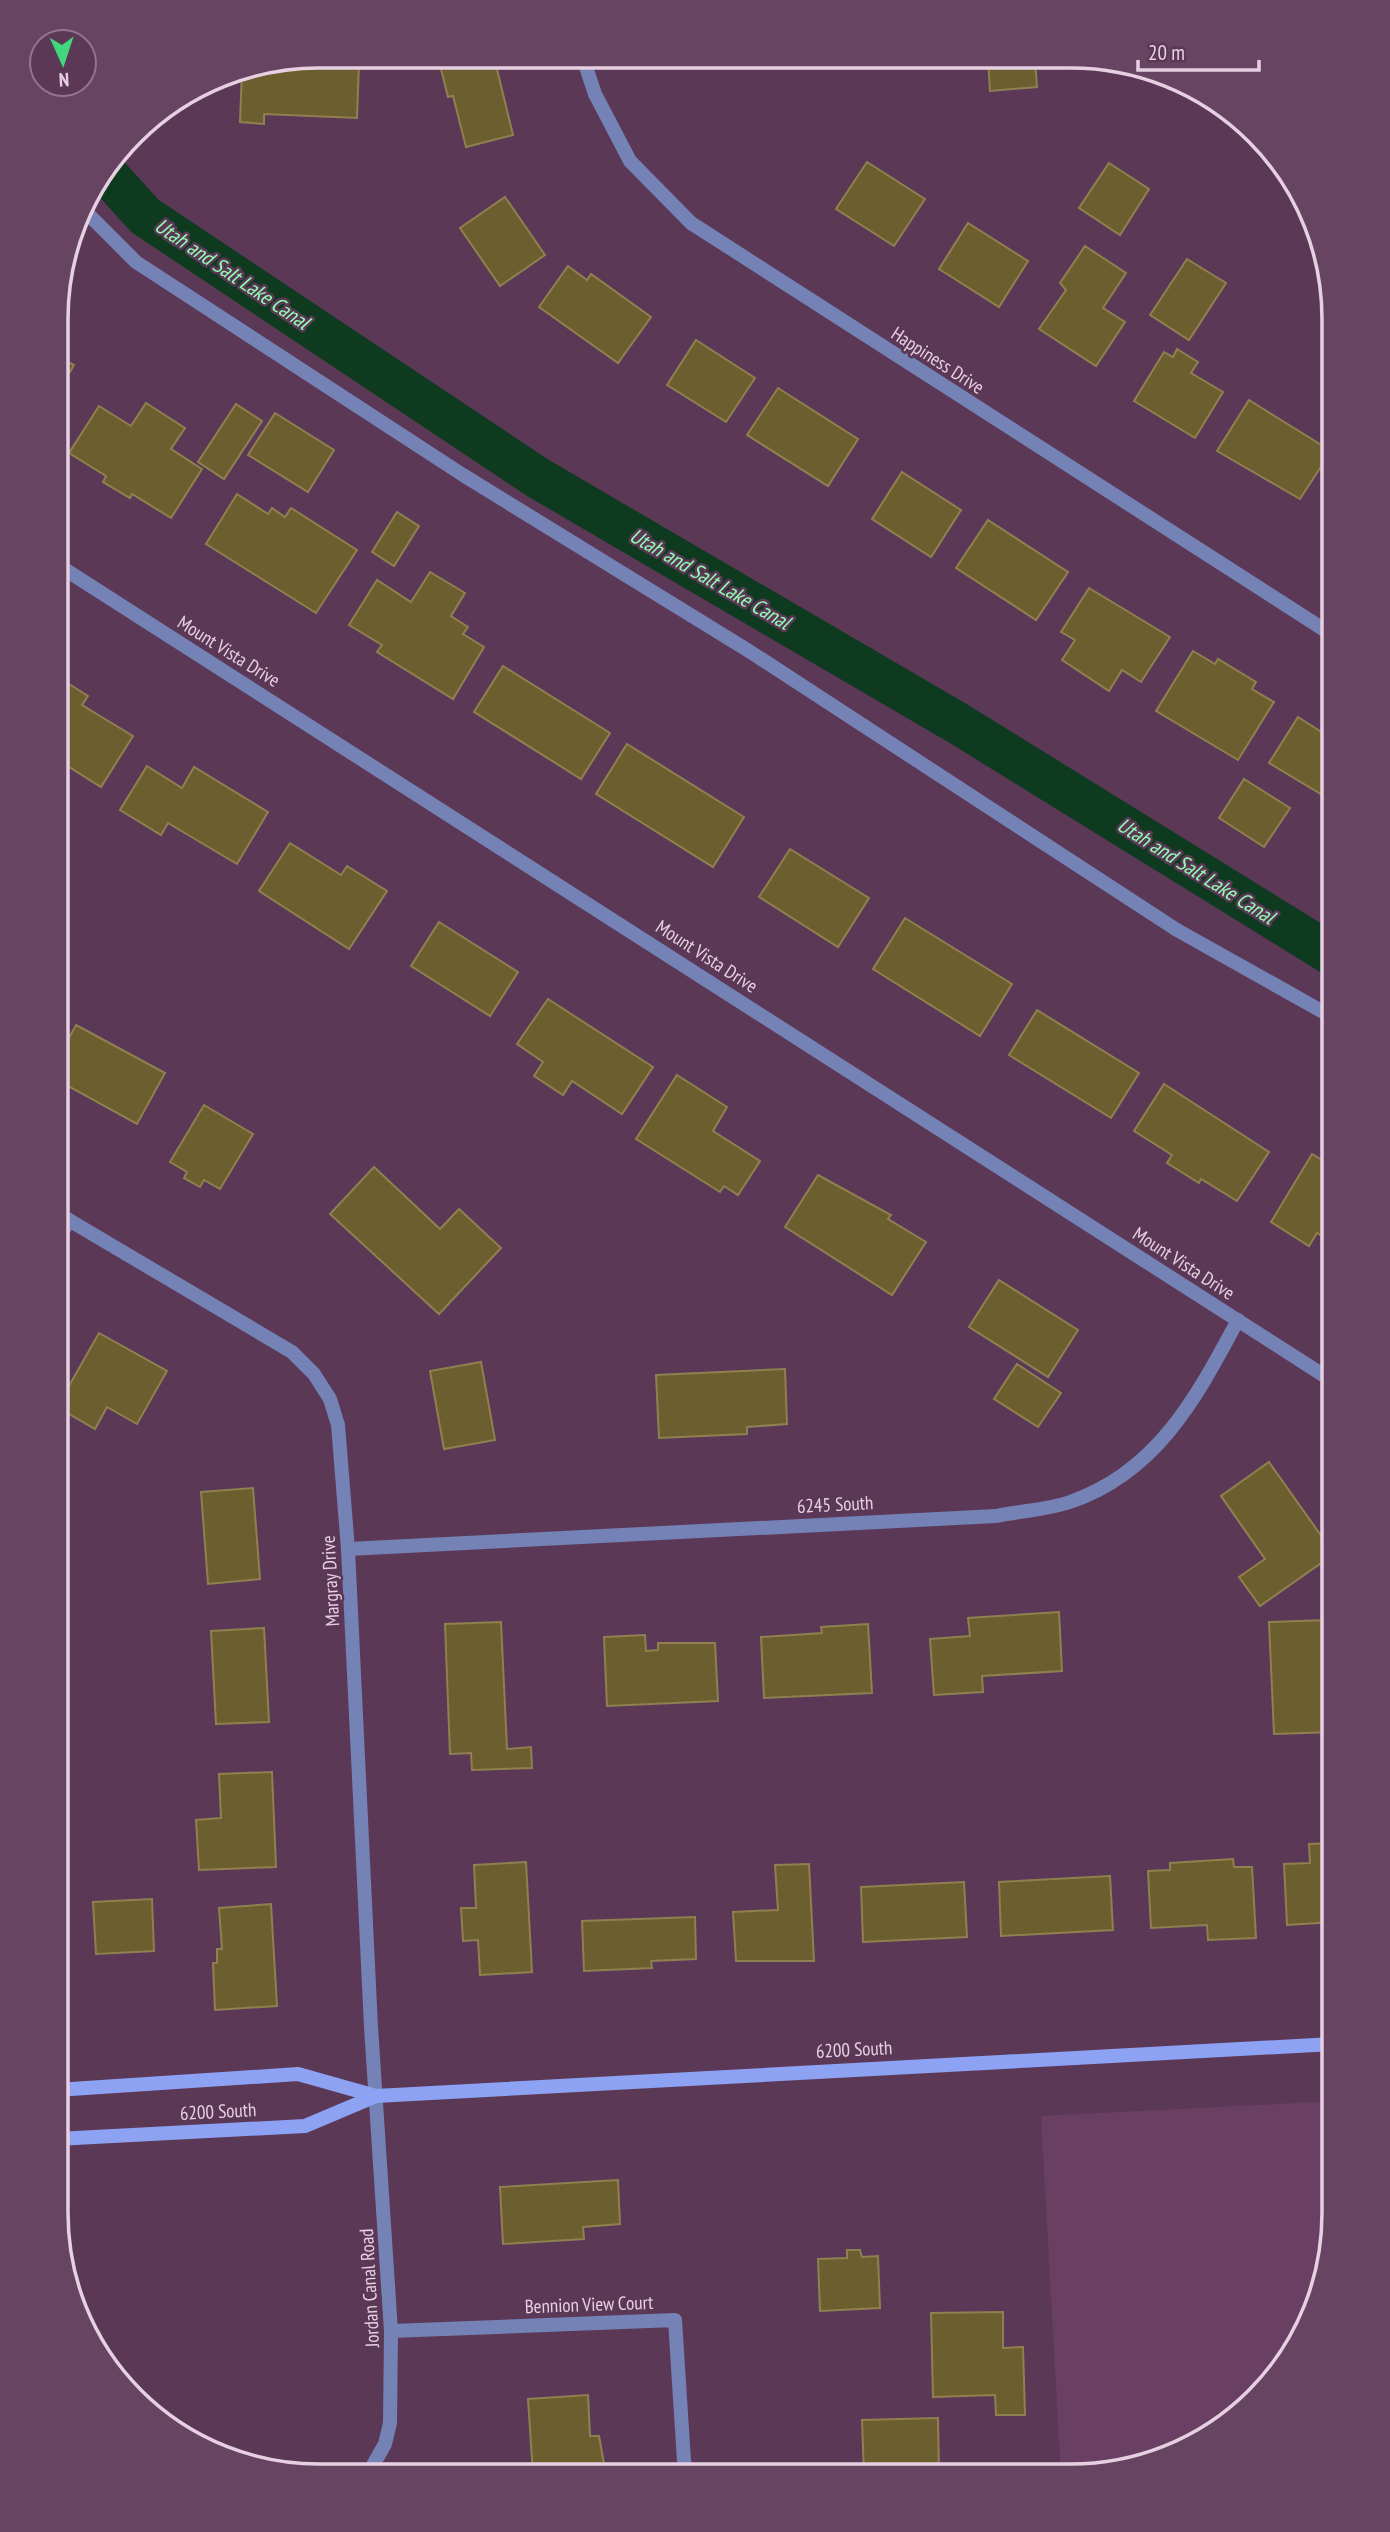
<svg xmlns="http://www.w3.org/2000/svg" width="1390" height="2532" font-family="'PT Sans Narrow',sans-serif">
<rect width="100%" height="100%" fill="#5c3857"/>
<polygon fill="#693f63" points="1333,2101 1333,2231 1314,2313 1279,2373 1231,2422 1156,2462 1061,2476 1041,2116"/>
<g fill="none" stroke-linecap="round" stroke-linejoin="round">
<polyline stroke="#0e3a1f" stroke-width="42" points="106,173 145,216 538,478 959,724 1334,956"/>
</g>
<g fill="#6d5e2f" stroke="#8f8050" stroke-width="2">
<polygon points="438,57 494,57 513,135 466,147 453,96 448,97"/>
<polygon points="297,60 359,63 357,118 264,114 264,124 240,122 242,71"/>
<polygon points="988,60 1035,60 1037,87 990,91"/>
<polygon points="867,162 925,199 894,246 836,209"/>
<polygon points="1109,163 1149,189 1120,235 1079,208"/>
<polygon points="505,197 545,255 500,286 460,228"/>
<polygon points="968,223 1028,261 999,307 939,269"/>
<polygon points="1085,246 1126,273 1103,308 1125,322 1096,366 1039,329 1066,290 1060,283"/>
<polygon points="1187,259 1226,283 1189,340 1150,315"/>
<polygon points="568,266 587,280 591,274 651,317 618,363 539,307"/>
<polygon points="696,340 755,378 726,422 667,385"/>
<polygon points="1177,349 1198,362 1191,373 1223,392 1195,438 1134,401 1164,352 1173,357"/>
<polygon points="58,357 74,365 58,393"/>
<polygon points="778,388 858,439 828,486 747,435"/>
<polygon points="1249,400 1331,451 1300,499 1217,451"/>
<polygon points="146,403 185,428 171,449 202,469 171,518 132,494 130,498 103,482 106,476 69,453 99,406 131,426"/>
<polygon points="236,404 262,421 224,479 198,462"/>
<polygon points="275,413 334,450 308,492 248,455"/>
<polygon points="902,472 961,510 931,557 872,519"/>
<polygon points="237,494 268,514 272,508 285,517 291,508 357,550 316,613 206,544"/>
<polygon points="397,512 419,526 394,566 372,552"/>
<polygon points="988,520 1068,572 1036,620 956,568"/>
<polygon points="430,572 465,593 451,616 468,627 463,634 484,647 453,699 377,652 382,645 349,625 377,580 411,602"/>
<polygon points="1089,588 1170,637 1141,682 1122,670 1109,691 1062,660 1075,640 1061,632"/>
<polygon points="1193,651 1215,664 1218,659 1256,682 1252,689 1274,702 1238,760 1156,711"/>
<polygon points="503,666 610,733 581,779 474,712"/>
<polygon points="58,677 88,696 82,705 133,736 101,787 58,760"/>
<polygon points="1298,717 1334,740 1334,802 1269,763"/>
<polygon points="627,744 744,817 713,867 596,794"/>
<polygon points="147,766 182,788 194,767 268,812 237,864 168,823 161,835 120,810"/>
<polygon points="1244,779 1290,808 1264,847 1219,818"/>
<polygon points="290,843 341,875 347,866 387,891 349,949 259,891"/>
<polygon points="790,849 869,898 838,947 759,897"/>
<polygon points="1334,863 1334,885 1324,879"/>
<polygon points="905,918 1012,984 980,1036 873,969"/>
<polygon points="439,922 518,972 490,1016 411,966"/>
<polygon points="548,999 653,1067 622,1114 572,1081 563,1095 534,1076 543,1062 517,1044"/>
<polygon points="1037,1010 1139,1073 1111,1118 1009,1055"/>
<polygon points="76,1025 165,1073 137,1124 57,1080 57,1060"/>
<polygon points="677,1075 727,1107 713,1131 760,1161 738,1195 724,1186 720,1192 636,1139"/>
<polygon points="1164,1084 1269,1152 1237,1201 1201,1179 1199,1183 1167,1163 1172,1155 1134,1131"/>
<polygon points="204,1105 253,1134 220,1189 204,1180 200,1187 184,1178 187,1172 170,1162"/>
<polygon points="1312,1154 1334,1167 1334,1243 1317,1233 1309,1246 1271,1222"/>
<polygon points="374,1167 440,1229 459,1209 501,1248 439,1314 330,1214"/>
<polygon points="818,1175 891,1215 888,1219 926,1242 892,1295 785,1227"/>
<polygon points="999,1280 1078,1330 1048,1377 969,1327"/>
<polygon points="99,1333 167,1371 137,1424 107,1407 95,1429 57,1407"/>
<polygon points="481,1362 495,1440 444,1449 430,1371"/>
<polygon points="1017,1364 1061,1393 1038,1427 994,1399"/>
<polygon points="785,1369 787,1424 747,1427 747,1434 659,1438 656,1375"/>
<polygon points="1269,1462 1334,1554 1260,1606 1239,1577 1265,1559 1221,1496"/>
<polygon points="253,1488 260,1579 208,1584 201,1492"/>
<polygon points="1059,1612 1062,1671 982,1676 983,1692 934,1695 930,1639 970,1636 968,1618"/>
<polygon points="1327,1620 1328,1654 1334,1654 1334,1732 1274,1734 1269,1622"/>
<polygon points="501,1622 507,1749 531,1747 532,1768 472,1770 471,1753 450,1754 445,1624"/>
<polygon points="868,1624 872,1693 764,1698 761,1637 822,1633 821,1627"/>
<polygon points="264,1628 269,1722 216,1724 211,1631"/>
<polygon points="645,1635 646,1651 658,1650 658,1643 715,1643 718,1701 607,1706 604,1637"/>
<polygon points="272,1772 276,1867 199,1870 196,1820 221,1818 219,1774"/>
<polygon points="1334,1843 1334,1922 1287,1925 1284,1864 1310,1863 1309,1844"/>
<polygon points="1233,1859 1234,1867 1252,1867 1256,1938 1208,1940 1207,1925 1151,1928 1148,1871 1170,1870 1170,1863"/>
<polygon points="526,1862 532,1972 480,1975 478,1940 463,1941 461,1908 476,1908 474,1865"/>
<polygon points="809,1864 814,1961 736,1961 733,1912 778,1910 775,1865"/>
<polygon points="1110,1876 1113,1930 1001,1936 999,1882"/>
<polygon points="964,1882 967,1937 863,1942 861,1887"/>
<polygon points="152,1899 154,1951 96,1954 93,1902"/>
<polygon points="271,1904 277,2006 215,2010 213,1963 217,1963 217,1949 222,1949 219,1908"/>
<polygon points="695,1917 696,1959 651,1961 652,1968 584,1971 582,1921"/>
<polygon points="618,2180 620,2224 583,2227 584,2239 503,2244 500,2187"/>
<polygon points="847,2250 860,2250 862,2257 878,2256 880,2308 820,2311 818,2259 847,2258"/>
<polygon points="1003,2312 1003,2348 1023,2347 1025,2415 996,2415 995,2395 933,2397 931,2313"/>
<polygon points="588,2395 590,2436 599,2436 606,2475 533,2474 528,2399"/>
<polygon points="938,2418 939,2476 864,2475 862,2420"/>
</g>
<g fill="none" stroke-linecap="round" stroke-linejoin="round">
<polyline stroke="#7482b5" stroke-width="14" points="82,208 136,262 463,475 749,651 1177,930 1334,1018"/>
<g stroke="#7482b5" stroke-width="14">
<polyline points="583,58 595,94 630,161 691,223 1334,636"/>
<polyline points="58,565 1334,1382"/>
<polyline points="57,1213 292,1352 314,1374 330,1399 338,1425 348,1549 371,2027 391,2331 390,2423 385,2444 368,2474"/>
<polyline points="57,1242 69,1220"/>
<path d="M 348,1549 L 996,1516 C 1020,1511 1047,1510 1070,1502 C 1158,1472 1197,1396 1238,1320"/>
<polyline points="391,2331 675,2320 684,2461 688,2475"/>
</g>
<g stroke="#8da2f2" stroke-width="14">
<polyline points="56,2090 298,2074 376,2096 1333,2044"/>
<polyline points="56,2139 305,2126 376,2096"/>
</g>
</g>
<g text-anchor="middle" stroke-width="5" stroke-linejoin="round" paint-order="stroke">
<g font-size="19" fill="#e6d0e2" stroke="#5c3857">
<text transform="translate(938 360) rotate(33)" y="7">Happiness Drive</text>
<text transform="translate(229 651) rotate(32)" y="7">Mount Vista Drive</text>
<text transform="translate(707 956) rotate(33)" y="7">Mount Vista Drive</text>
<text transform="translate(1184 1263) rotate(33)" y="7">Mount Vista Drive</text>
<text transform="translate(835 1504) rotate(-3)" y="7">6245 South</text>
<text transform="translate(330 1581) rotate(-93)" y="7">Margray Drive</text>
<text transform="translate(854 2049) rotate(-3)" y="7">6200 South</text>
<text transform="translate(218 2111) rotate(-3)" y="7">6200 South</text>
<text transform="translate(369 2288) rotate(-93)" y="7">Jordan Canal Road</text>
<text transform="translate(589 2304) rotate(-2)" y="7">Bennion View Court</text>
</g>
<g font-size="21" font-style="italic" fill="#90fdb1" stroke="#5c3857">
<text transform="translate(232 274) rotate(34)" y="7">Utah and Salt Lake Canal</text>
<text transform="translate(710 579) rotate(30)" y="7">Utah and Salt Lake Canal</text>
<text transform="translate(1196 871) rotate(32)" y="7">Utah and Salt Lake Canal</text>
</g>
</g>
<path d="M0 0H1390V2532H0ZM319 68H1071A251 251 0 0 1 1322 319V2213A251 251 0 0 1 1071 2464H319A251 251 0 0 1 68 2213V319A251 251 0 0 1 319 68Z" fill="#674462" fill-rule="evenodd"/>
<path fill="none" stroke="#e6d0e2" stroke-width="3.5" d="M319 68H1071A251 251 0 0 1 1322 319V2213A251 251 0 0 1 1071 2464H319A251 251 0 0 1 68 2213V319A251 251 0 0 1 319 68Z"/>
<g transform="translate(63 63) rotate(177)"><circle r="33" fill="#5c3857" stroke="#93758f" stroke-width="2"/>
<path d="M0-5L12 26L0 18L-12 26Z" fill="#41d77c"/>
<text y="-10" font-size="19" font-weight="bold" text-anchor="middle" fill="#e6d0e2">N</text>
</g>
<path d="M1138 60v10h121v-10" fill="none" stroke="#e6d0e2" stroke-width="3.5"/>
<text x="1148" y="60" font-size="21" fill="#e6d0e2" stroke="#5c3857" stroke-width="5" paint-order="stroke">20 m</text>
</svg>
